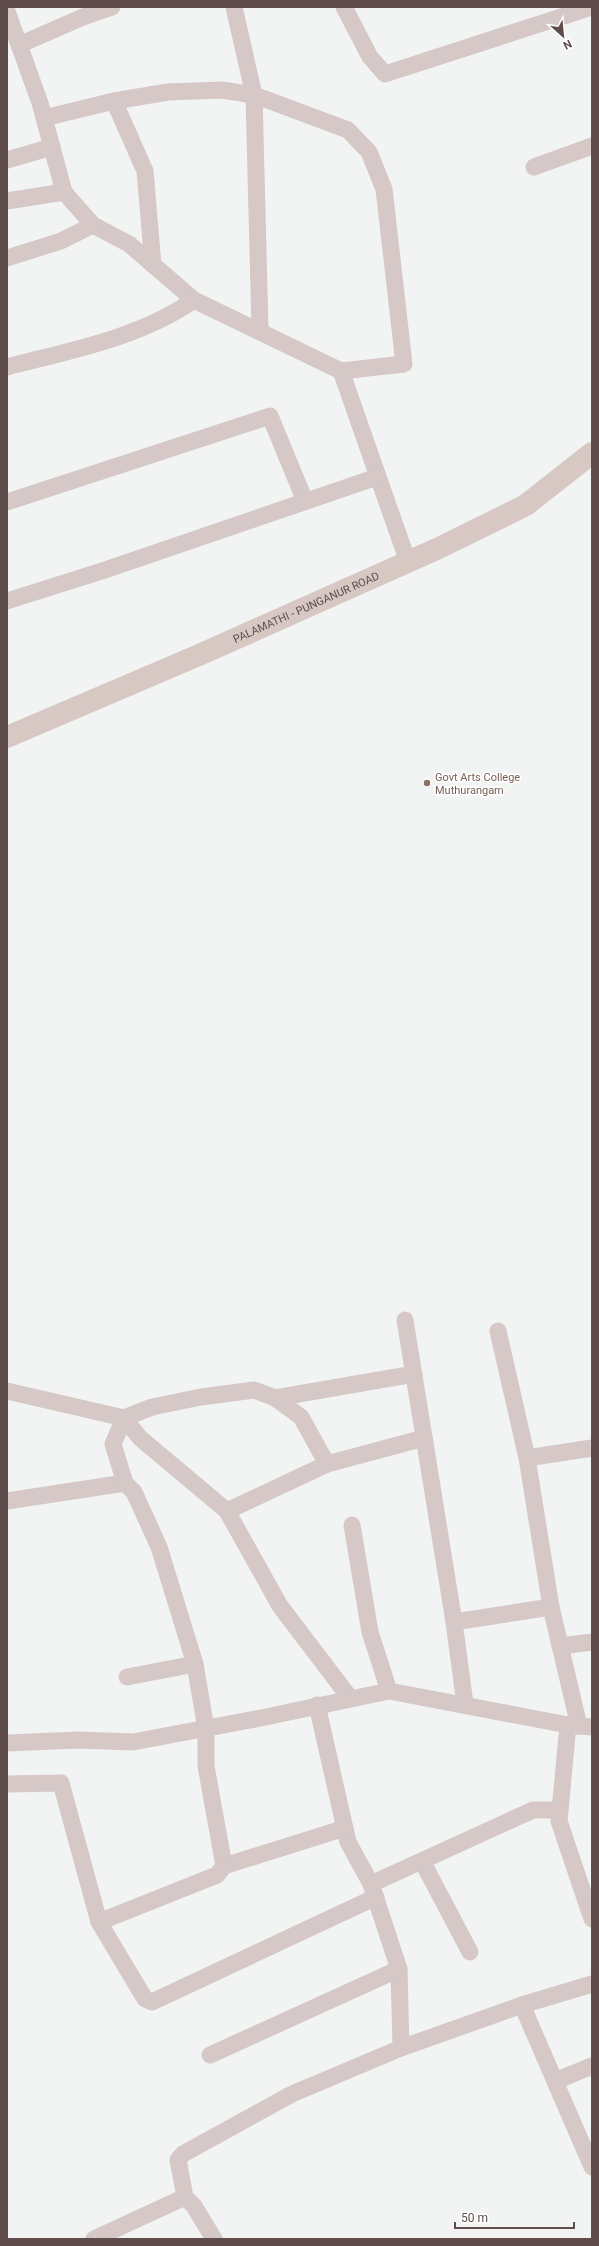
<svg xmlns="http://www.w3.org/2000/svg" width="599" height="2246" font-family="Roboto,sans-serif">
<rect width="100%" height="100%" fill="#f2f4f3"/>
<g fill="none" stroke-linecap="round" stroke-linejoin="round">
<g stroke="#d5c8c7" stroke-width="17">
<polyline points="234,7 254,95 260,330"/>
<polyline points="344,7 370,57 385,74 592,7"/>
<polyline points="7,11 40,103 64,192 93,225 129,244 194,300 341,371 404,364 384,189 369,152 348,130 254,95 222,90 168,92 114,101 44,118"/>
<polyline points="19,45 83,17 112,7"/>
<polyline points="114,101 145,171 153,265"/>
<polyline points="7,160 52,147"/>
<polyline points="534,167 592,146"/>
<polyline points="7,201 64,192"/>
<polyline points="7,258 61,241 93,225"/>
<path d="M 7,367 C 72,350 139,338 194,300"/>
<polyline points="341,371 408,562"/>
<polyline points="7,502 270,416 305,501"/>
<polyline points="7,601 105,570 377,477"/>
<polyline points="405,1320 454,1622 465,1704"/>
<polyline points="498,1331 527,1458"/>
<polyline points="7,1391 124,1418 152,1407 201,1397 254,1390 275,1398 301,1417 327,1464"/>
<polyline points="275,1398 414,1374"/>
<polyline points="7,1501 125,1483"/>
<polyline points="352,1525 370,1632 389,1691"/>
<polyline points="454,1622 551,1607"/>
<polyline points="560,1646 592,1642"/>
<polyline points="127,1677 195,1664"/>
<polyline points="350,1698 280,1606 227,1511 327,1464 424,1438"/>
<polyline points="317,1705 348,1842 371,1884 399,1969 401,2048"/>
<polyline points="568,1725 559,1821 592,1919"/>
<polyline points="579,1726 551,1607 527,1458 592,1448"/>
<polyline points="7,1743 78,1740 133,1742 261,1718 389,1691 568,1725 592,1727"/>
<polyline points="7,1784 61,1783 99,1922 145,1999 152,2002 376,1897"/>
<polyline points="422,1861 470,1952"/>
<polyline points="224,1866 206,1766 206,1729 195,1664 159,1547 134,1492 125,1483 113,1444 124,1418 140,1438 227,1511"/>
<polyline points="371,1884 533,1810 560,1810"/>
<polyline points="99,1922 217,1875 224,1866 345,1828"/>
<polyline points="522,2005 592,2167"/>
<polyline points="210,2055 399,1969"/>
<polyline points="555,2081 592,2066"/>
<polyline points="94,2239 185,2197"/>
<polyline points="214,2239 194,2206 185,2197 178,2160 183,2154 292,2094 401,2048 522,2005 592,1984"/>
</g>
<path stroke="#d7c8c4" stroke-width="22" id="s1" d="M 7,737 L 199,655 L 439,548 L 526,505 L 592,453"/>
</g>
<circle fill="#8d6e63" stroke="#fff" stroke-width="1.5" cx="427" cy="783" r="4"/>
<g text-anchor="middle" stroke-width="3" stroke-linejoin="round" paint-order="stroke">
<g font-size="11" fill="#5e4d4b" stroke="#fff">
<text dy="4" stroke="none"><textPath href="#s1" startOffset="326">PALAMATHI - PUNGANUR ROAD</textPath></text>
</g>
<g font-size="11" fill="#785e54" stroke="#fff" text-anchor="start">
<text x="435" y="781">Govt Arts College<tspan x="435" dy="13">Muthurangam</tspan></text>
</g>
</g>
<rect width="599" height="2246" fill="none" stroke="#5e4d4b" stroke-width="16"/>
<g transform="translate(563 36) rotate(153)" stroke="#ffffff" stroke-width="3" paint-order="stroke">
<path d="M0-3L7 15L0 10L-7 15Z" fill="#5e4d4b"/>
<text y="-6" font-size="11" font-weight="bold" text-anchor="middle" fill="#5e4d4b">N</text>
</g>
<path d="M455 2222v6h119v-6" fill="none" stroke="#5e4d4b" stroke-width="2"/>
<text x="461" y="2222" font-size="12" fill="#5e4d4b" stroke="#ffffff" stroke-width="3" paint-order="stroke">50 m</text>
</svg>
